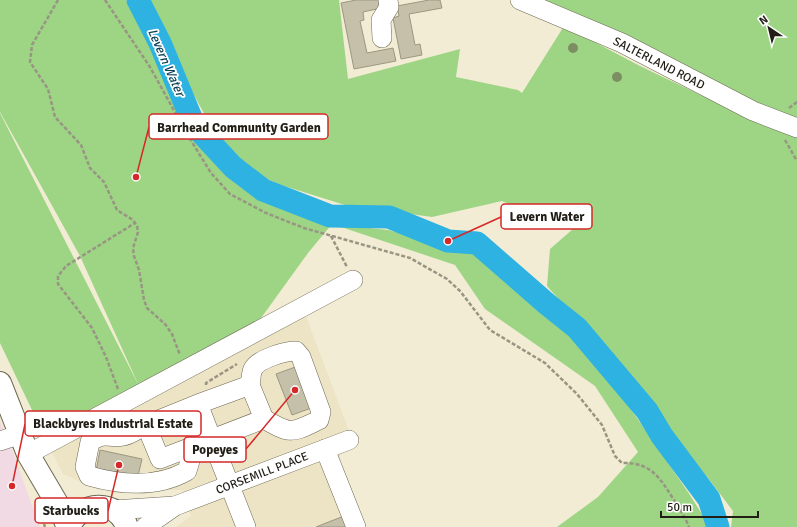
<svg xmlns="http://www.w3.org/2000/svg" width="797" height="527" font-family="Signika,sans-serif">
<rect width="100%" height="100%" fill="#f2ecd4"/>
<polygon fill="#ece4c4" points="304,311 354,444 341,454 337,461 362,527 176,527 191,516 182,490 100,490 63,474 52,452 144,398"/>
<polygon fill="#f2dae4" points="0,421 10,444 40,527 0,527"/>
<g fill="#9dd585">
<polygon points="0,0 126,0 211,155 260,199 332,224 388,230 471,252 564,328 617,389 688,492 705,519 707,527 557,527 598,497 638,452 595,386 485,309 455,265 332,224 308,253 240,347 144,398 52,452 0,343 0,113 139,386 80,256 0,112"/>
<polygon points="142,0 339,0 348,79 460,49 456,77 518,90 522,93 564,26 640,66 742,115 797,131 797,527 731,527 733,511 708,478 661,423 632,382 547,286 550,249 573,229 502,201 432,217 345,205 281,185 253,173 212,128"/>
<polygon points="541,0 797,0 797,124"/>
</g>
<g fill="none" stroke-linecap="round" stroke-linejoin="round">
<polyline stroke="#2db2e2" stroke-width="23" points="138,0 160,43 194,125 233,167 263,190 330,216 389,217 448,241 477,243 547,304 577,328 647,411 662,436 709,499 718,527"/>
</g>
<g fill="#c5c0a9" stroke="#9d9781">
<polygon points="356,0 384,0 386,7 363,12 364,20 360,21 367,53 393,48 396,61 354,69 341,3"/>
<polygon points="429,0 440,0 442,8 409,14 415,45 420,44 422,55 401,59 393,18 399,16 397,6"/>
<polygon points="298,366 314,407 292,415 276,374"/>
<polygon points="100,450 142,459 137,480 96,471"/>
<polygon points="344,516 349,527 316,527 326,523"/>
</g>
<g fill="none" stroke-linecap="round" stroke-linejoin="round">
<g stroke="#6e6954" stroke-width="20">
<g id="minor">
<polyline points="520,0 622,43 753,111 797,128"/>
<polyline points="382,38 381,20 389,7 388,0"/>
<path d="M 250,385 C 251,380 251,373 253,369 C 258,359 285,351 296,351 L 301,357 L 321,412 L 319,420 C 291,433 292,435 264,419"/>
<path d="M 198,404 L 146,425 L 160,459 L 264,419 L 250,385 L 198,404 C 214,445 230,486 246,527"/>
<path d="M 146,425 C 139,428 131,435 123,436 C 109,439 105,431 90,442 L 85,467 L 89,476 C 121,485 157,488 187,471 L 194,447"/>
<polyline points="0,441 21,434"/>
<polyline points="325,449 356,527"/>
<polyline points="28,454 353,280"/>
<polyline points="113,510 174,506"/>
<polyline points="145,527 175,506 349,440"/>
</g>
</g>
<g stroke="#6e6954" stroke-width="24">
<g id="major">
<polyline points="0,383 28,454 58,505 68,527"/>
<path d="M 69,527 C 79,501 118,499 127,527"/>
</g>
</g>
<g stroke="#999583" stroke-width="2.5" stroke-dasharray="4 2" stroke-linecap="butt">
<polyline points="58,0 32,45 30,62 48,89 55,117 81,145 90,168 104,182 117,210 133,220 137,226 138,232 133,248 134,256 139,270 144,300 147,308 165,324 172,334 180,355"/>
<path d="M 105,0 L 150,67 L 187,134 L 211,173 L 230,194 L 266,213 L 304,228 L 410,258 L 447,279 L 460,291 L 490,330 L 545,363 L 577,394 L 602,425 L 615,456 L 622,463 C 651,462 660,478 674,500 C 680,509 685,517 689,527"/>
<polyline points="789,108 797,102"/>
<polyline points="785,140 797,161"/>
<polyline points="331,236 347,267"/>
<polyline points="206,385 206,383 237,364"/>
<polyline points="118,389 106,357 92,328 58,284 58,276 66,266 135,223"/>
<polyline points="38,507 45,527"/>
</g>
<use href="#minor" stroke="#fff" stroke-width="19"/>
<use href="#major" stroke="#fff" stroke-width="22"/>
</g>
<g fill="#7d8e63">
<circle cx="573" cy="48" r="5"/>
<circle cx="617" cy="77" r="5"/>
</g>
<g text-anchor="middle" stroke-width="3.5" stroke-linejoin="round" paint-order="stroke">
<g font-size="12" fill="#201e15" stroke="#fff">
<text transform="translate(659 63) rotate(27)" y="4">SALTERLAND ROAD</text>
<text transform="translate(262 473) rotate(-21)" y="4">CORSEMILL PLACE</text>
</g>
<g font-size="13" font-style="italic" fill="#0b4256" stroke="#fff">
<text transform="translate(167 62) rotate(66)" y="5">Levern Water</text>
</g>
</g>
<path fill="none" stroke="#d62828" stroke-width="1.5" d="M136 177L149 127M448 241L501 217M12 486L25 424M295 390L246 449M119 465L108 511"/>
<g fill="#d62828" stroke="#fff" stroke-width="1.5">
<circle cx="136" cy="177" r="4"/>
<circle cx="448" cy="241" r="4"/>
<circle cx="12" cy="486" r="4"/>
<circle cx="295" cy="390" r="4"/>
<circle cx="119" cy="465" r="4"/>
</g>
<g fill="#fff" stroke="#d62828" stroke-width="1.5">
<rect x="149" y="114" width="179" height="25" rx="4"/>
<rect x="501" y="204" width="91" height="25" rx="4"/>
<rect x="25" y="411" width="176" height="25" rx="4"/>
<rect x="184" y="437" width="62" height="25" rx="4"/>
<rect x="35" y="498" width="73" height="25" rx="4"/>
</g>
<g font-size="13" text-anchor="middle" font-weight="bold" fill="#201e15">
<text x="239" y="132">Barrhead Community Garden</text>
<text x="547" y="221">Levern Water</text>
<text x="113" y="428">Blackbyres Industrial Estate</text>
<text x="215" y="454">Popeyes</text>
<text x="71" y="515">Starbucks</text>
</g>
<g transform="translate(769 28) rotate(325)" stroke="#ffffff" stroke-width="3" paint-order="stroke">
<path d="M0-3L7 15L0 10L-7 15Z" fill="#201e15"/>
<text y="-6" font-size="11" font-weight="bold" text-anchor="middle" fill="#201e15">N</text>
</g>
<path d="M661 511v6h97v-6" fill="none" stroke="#201e15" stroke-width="2"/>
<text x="667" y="511" font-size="12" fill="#201e15" stroke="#ffffff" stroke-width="3" paint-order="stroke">50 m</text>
</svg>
